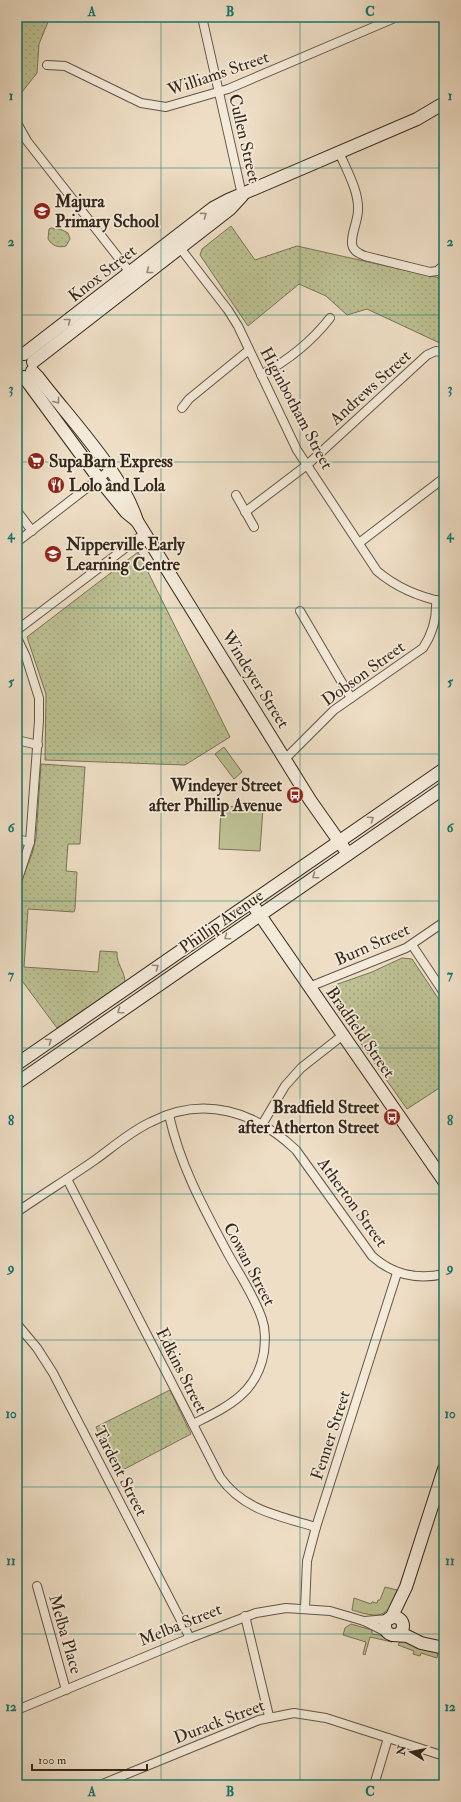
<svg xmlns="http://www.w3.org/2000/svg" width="461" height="1802" font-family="'IM FELL Double Pica',serif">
<defs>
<pattern id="park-dots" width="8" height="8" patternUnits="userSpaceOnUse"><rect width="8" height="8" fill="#bcc092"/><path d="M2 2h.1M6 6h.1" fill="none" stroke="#a2a57d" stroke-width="1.8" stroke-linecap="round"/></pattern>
</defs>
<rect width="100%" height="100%" fill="#eedec5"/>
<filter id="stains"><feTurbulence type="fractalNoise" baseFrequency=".005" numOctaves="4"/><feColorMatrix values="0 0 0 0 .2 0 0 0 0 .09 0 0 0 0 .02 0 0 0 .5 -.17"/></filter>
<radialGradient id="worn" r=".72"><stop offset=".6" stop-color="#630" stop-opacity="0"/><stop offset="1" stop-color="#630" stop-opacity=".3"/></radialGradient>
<g fill="#bcc092" stroke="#787457">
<polygon points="224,747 242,772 234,779 215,754"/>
<polygon points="221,806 263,808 260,851 219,849"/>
<path d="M 385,1587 L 397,1590 C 388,1620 378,1618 352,1610 L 354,1598 L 371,1604 L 372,1602 L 377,1603 L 378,1600 L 380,1600 Z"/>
<polygon points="351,1624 372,1630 372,1634 380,1635 392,1642 370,1637 365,1655 363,1654 366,1642 343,1635 345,1628"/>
<polygon points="401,1640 438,1653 437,1658 421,1653 420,1656 413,1654 414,1651 398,1645"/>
</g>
<g fill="url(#park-dots)" stroke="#787457">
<polygon points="17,17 50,17 39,44 37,73 18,97"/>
<polygon points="231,226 255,260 297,246 444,279 444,345 367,309 347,315 326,296 299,284 248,326 200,255 202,249"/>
<path d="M 51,228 L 60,229 L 68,233 L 70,239 L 66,246 C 59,248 52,246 48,239 L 49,229 Z"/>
<polygon points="138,552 230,737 185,765 45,760 46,694 27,637"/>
<path d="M 41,764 L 85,767 L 80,844 L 68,844 L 66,871 L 77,872 L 75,909 L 74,912 L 28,909 L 24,967 L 98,972 L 100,951 L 117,952 C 116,964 125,971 125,982 L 57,1028 L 17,974 L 17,892 L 32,854 L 36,838 Z"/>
<polygon points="402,958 412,959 444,1007 444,1085 407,1109 333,1004 330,993 335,985 372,972"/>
<polygon points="170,1390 191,1434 117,1473 96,1427"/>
</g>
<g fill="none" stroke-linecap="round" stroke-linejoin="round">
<g stroke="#625646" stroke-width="10">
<g id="street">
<polyline points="202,17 242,195"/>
<polyline points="47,65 65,66 141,103 166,107 228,89 397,17"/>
<polyline points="17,123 27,141 132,275"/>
<path d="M 339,152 C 346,169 359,191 358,210 C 358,221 351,233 352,244 C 353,251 359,254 365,256 L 430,272 L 437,271 L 444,265"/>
<path d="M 177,244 L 228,310 L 238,326 L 297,450 L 377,571 C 397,588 419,597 444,602"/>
<path d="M 261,375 C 287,361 312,341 330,318"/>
<polyline points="182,408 189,399 249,350"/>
<polyline points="236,495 254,527"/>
<polyline points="17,511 32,531"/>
<polyline points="245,512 307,465 427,355 436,351 444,353"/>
<polyline points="17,542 110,470"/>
<polyline points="359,543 444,478"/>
<polyline points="300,611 351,698"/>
<polyline points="17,630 145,533"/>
<polyline points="17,638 26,657 39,698 39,721 30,842 17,882"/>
<polyline points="17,740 38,745"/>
<path d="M 285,759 L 334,710 L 423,648 C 433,633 437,618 436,600"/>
<polyline points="17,839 30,842"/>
<polyline points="412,945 444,993"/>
<polyline points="309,987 406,948 444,922"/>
<path d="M 169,1115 C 180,1165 203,1207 227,1252 C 239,1274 254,1295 262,1319 C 266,1330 265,1341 264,1352 C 257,1394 227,1407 193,1424"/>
<polyline points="263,1123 285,1086 301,1068 343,1035"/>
<path d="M 67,1179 L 220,1477 C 243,1510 279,1516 316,1527"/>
<path d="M 17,1212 C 43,1194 69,1178 95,1160 C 113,1147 131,1131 151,1122 C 203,1095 255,1111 296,1150 L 372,1256 C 393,1275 417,1280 444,1274"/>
<polyline points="17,1324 37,1348 53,1373 190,1638"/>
<polyline points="37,1586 66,1690"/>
<polyline points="305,1608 307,1561 316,1527 397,1273"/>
<polyline points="245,1616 269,1716"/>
<polyline points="364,1621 388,1619"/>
<polyline points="17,1710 190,1638 256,1613 286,1608 330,1611 364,1621 388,1633"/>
<polyline points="100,1785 259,1720 294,1713 326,1718 444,1756"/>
<polyline points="374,1785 388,1738"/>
</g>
</g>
<g stroke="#34281c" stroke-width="14">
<g id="secondary">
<polyline points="24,354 213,208 228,200 417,119 444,103"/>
<polyline points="33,362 230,209 242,196"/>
<path d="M 32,371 L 38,377 C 69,418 122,472 137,521 L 310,800 L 348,854"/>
<polyline points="24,377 99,479 126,512 137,521"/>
<polyline points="255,908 444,1181"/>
<polyline points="17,1064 444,769"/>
<polyline points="17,1083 444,788"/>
<circle cx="394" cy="1626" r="9"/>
<polyline points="391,1618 406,1587 444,1469"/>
<polyline points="393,1635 407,1636 421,1643 444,1648"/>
</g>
</g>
<use href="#street" stroke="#f4ead9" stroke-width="8"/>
<use href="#secondary" stroke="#f4ead9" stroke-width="12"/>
</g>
<defs><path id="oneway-chevron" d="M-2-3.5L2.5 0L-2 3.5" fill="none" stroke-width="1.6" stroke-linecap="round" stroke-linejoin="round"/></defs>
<g stroke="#94897a">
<use href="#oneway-chevron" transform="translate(204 215) rotate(-36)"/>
<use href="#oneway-chevron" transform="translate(149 271) rotate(142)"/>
<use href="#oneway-chevron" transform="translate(68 321) rotate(-38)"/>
<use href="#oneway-chevron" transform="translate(57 401) rotate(53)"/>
<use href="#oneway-chevron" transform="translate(371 819) rotate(-35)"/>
<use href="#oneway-chevron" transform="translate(315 876) rotate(145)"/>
<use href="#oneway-chevron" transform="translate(227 937) rotate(145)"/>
<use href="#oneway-chevron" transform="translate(156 967) rotate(-35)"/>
<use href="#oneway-chevron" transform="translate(120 1011) rotate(145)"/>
<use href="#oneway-chevron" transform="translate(49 1041) rotate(-35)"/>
</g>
<path fill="none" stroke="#0f766e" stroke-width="1" stroke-opacity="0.55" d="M 161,17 L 161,1785M 300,17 L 300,1785M 17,168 L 444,168M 17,315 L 444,315M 17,462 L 444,462M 17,608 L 444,608M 17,754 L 444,754M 17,901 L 444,901M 17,1048 L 444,1048M 17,1194 L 444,1194M 17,1340 L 444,1340M 17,1487 L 444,1487M 17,1634 L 444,1634"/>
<defs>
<g id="school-disc" transform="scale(0.9)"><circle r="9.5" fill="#8f2418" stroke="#f4ead9"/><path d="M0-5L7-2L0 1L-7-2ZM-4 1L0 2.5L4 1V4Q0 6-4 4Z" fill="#fff"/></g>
<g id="supermarket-disc" transform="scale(0.9)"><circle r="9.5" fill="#8f2418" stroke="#f4ead9"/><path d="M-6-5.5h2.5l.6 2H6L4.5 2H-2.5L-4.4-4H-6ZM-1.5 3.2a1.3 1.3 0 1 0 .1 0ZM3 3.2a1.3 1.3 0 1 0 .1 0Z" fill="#fff"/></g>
<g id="restaurant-disc" transform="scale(0.9)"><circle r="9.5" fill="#8f2418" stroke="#f4ead9"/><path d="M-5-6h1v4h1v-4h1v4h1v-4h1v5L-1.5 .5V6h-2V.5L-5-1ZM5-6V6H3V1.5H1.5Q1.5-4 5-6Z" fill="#fff"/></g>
<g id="bus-disc" transform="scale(0.9)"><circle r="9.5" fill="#8f2418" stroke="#f4ead9"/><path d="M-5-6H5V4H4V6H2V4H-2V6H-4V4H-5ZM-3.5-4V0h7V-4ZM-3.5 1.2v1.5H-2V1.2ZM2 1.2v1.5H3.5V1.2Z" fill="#fff"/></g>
</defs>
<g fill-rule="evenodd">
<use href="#school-disc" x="42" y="211"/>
<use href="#supermarket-disc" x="36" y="461"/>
<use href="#restaurant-disc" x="56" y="485"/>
<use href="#school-disc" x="53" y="554"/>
<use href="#bus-disc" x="295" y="795"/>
<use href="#bus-disc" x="392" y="1117"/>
</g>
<g text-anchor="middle" stroke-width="3.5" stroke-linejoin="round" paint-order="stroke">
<g font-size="17" fill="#34281c" stroke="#f4ead9">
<text transform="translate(218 73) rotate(-19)" y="6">Williams Street</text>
<text transform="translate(245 138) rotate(77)" y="6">Cullen Street</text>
<text transform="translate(102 273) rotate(-38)" y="6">Knox Street</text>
<text transform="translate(370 387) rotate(-42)" y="6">Andrews Street</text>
<text transform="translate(297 408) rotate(62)" y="6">Higinbotham Street</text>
<text transform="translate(363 673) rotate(-36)" y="6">Dobson Street</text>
<text transform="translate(256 679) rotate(58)" y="6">Windeyer Street</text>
<text transform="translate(221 921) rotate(-35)" y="6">Phillip Avenue</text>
<text transform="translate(372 944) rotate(-24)" y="6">Burn Street</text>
<text transform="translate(361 1032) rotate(55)" y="6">Bradfield Street</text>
<text transform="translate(353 1202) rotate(54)" y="6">Atherton Street</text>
<text transform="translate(250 1264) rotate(62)" y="6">Cowan Street</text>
<text transform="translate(182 1370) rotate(63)" y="6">Edkins Street</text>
<text transform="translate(330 1435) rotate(-72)" y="6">Fenner Street</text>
<text transform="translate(121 1471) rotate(63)" y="6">Tardent Street</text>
<text transform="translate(180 1624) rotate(-22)" y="6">Melba Street</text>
<text transform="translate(66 1634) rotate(74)" y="6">Melba Place</text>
<text transform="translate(219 1721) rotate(-21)" y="6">Durack Street</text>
</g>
<g font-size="17" font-weight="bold" fill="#34281c" stroke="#f4ead9" text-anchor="start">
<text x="55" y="207">Majura<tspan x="55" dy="20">Primary School</tspan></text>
<text x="49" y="467">SupaBarn Express</text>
<text x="69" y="491">Lolo and Lola</text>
<text x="66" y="550">Nipperville Early<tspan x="66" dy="20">Learning Centre</tspan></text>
<text x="282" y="791" text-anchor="end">Windeyer Street<tspan x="282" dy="20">after Phillip Avenue</tspan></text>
<text x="379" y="1113" text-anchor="end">Bradfield Street<tspan x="379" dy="20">after Atherton Street</tspan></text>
</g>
</g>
<rect width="461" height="1802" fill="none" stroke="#eedec5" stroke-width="44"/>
<g transform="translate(411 1752) rotate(280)" stroke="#f4ead9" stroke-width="3" paint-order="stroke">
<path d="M0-3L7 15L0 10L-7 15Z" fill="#34281c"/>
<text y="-6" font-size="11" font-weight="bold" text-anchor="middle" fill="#34281c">N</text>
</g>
<path d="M32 1764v6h115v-6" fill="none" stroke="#34281c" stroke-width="2"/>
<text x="38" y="1764" font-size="12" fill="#34281c" stroke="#f4ead9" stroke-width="3" paint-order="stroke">100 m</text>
<rect x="22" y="22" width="417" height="1758" fill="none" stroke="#0f766e" stroke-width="1.5"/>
<g font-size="13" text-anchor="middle" font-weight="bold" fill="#0f766e">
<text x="92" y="16">A</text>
<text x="230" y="16">B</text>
<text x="370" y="16">C</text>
<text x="11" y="100">1</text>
<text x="450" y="100">1</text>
<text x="11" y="246">2</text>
<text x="450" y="246">2</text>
<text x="11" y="393">3</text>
<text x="450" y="393">3</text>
<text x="11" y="539">4</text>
<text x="450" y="539">4</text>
<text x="11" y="686">5</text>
<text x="450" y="686">5</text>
<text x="11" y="832">6</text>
<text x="450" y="832">6</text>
<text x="11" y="979">7</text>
<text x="450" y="979">7</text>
<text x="11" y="1125">8</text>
<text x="450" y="1125">8</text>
<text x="11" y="1272">9</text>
<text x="450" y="1272">9</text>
<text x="11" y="1418">10</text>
<text x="450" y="1418">10</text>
<text x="11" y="1565">11</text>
<text x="450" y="1565">11</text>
<text x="11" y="1711">12</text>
<text x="450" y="1711">12</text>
<text x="92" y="1796">A</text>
<text x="230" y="1796">B</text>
<text x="370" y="1796">C</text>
</g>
<rect width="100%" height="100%" filter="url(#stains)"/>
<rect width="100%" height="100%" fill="url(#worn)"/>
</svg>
